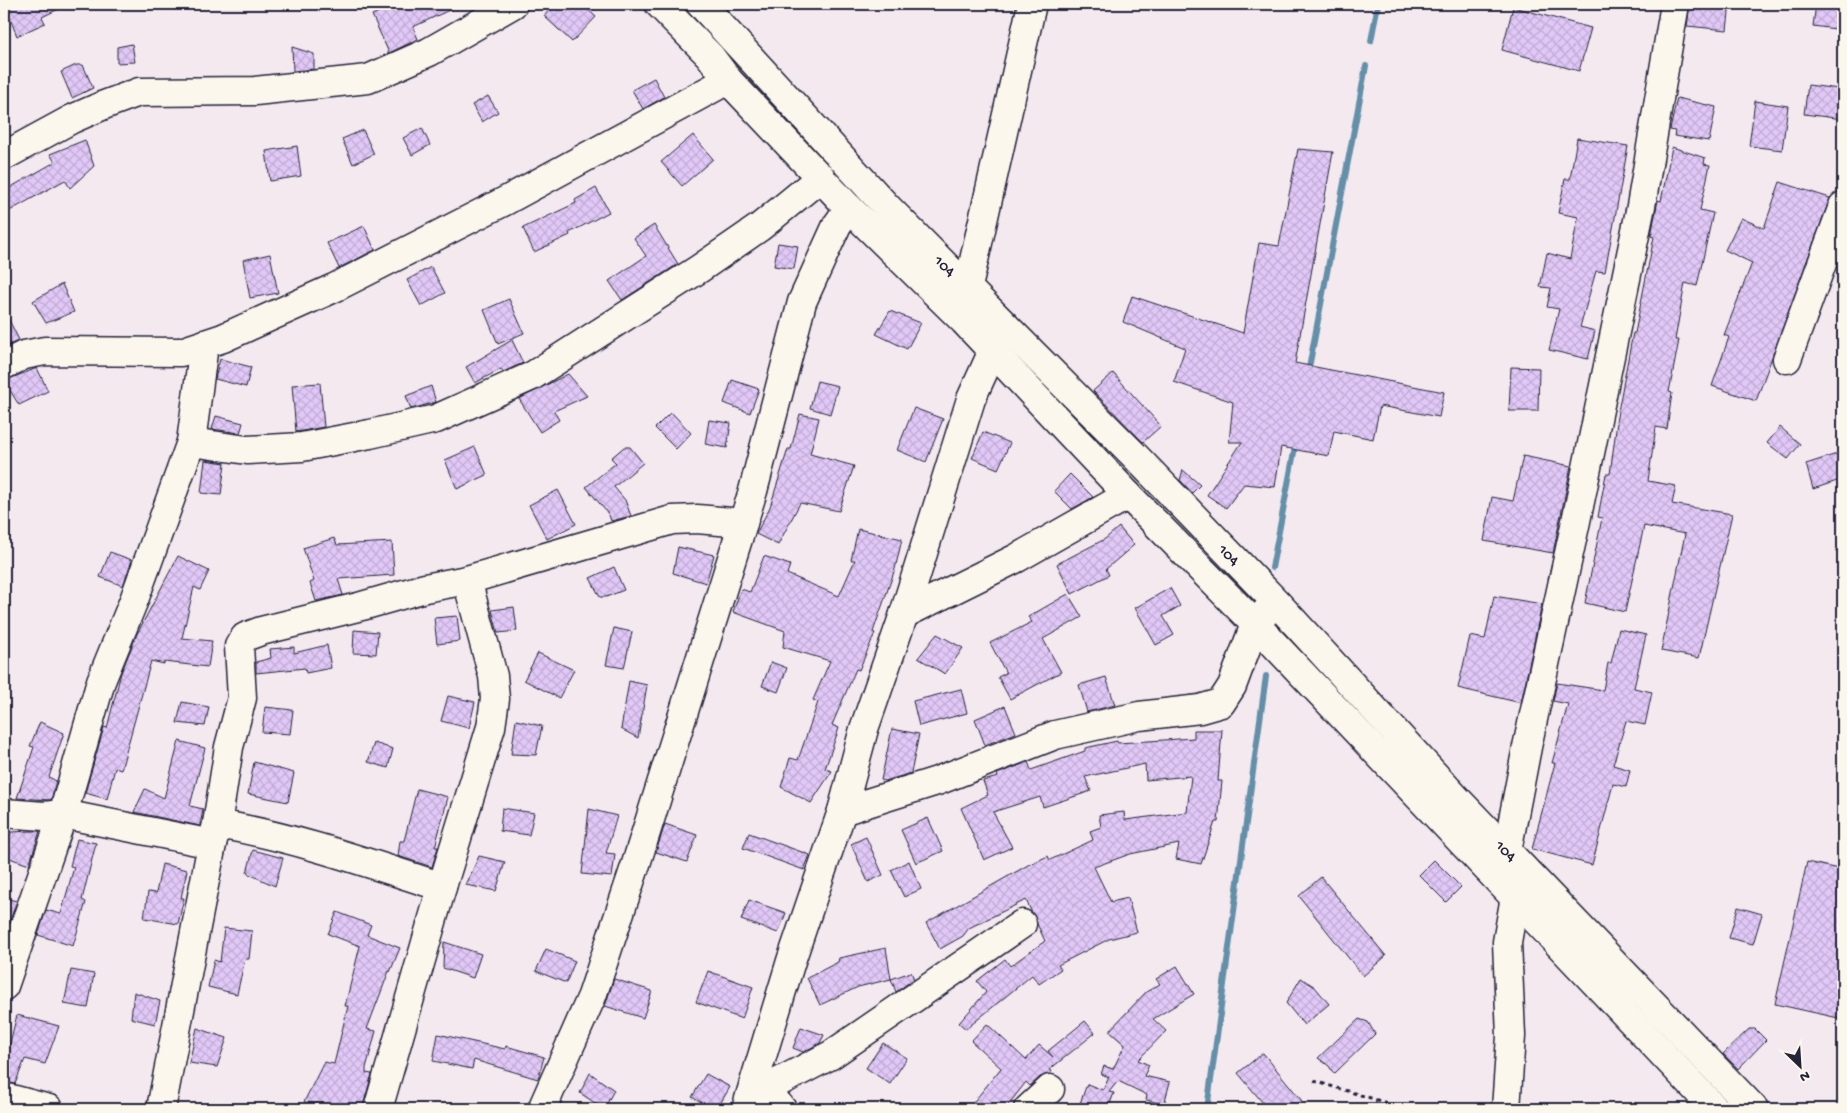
<svg xmlns="http://www.w3.org/2000/svg" width="1847" height="1113" font-family="'Gochi Hand',sans-serif">
<defs>
<pattern id="building-cross-hatch" width="8" height="8" patternUnits="userSpaceOnUse" patternTransform="scale(1.25)"><rect width="8" height="8" fill="#e1c8f7"/><path d="M0 0l8 8M0 8l8-8" fill="none" stroke="#c1acd5"/></pattern>
</defs>
<rect width="100%" height="100%" fill="#f3e9ef"/>
<filter id="ink" filterUnits="userSpaceOnUse"><feTurbulence type="fractalNoise" baseFrequency=".02" numOctaves="2"/><feDisplacementMap in="SourceGraphic" scale="10" xChannelSelector="R" yChannelSelector="G"/><feConvolveMatrix kernelMatrix="1 2 1 2 8 2 1 2 1" color-interpolation-filters="sRGB"/></filter>
<g filter="url(#ink)">
<g fill="none" stroke-linecap="round" stroke-linejoin="round">
<g stroke="#648fa8" stroke-width="6">
<polyline points="1371,41 1378,4"/>
<polyline points="1308,373 1366,66"/>
<polyline points="1272,568 1296,442"/>
<polyline points="1207,1109 1266,676"/>
</g>
</g>
<g fill="url(#building-cross-hatch)" stroke="#22223b">
<polygon points="4,4 69,4 42,17 45,23 17,36"/>
<polygon points="396,4 462,4 413,27 418,39 389,53 372,15"/>
<polygon points="555,4 582,4 596,17 572,42 544,16"/>
<polygon points="1690,4 1730,4 1727,30 1687,26"/>
<polygon points="1816,4 1843,4 1843,30 1813,26"/>
<polygon points="1513,7 1591,28 1579,71 1502,50"/>
<polygon points="132,44 135,62 117,63 117,47"/>
<polygon points="292,47 314,54 314,69 293,71"/>
<polygon points="76,65 83,65 93,88 72,98 61,72"/>
<polygon points="654,78 664,97 643,109 632,90"/>
<polygon points="1808,85 1839,89 1839,94 1843,94 1843,119 1804,114"/>
<polygon points="488,96 498,112 482,122 472,105"/>
<polygon points="1677,98 1716,107 1709,141 1674,136 1675,131 1670,130"/>
<polygon points="1755,101 1788,106 1782,150 1749,146"/>
<polygon points="422,128 430,145 412,155 403,138"/>
<polygon points="363,130 374,154 353,164 342,139"/>
<polygon points="693,135 713,159 682,186 661,162"/>
<polygon points="1577,138 1628,146 1605,272 1596,271 1580,327 1595,331 1588,359 1549,350 1559,309 1547,307 1551,288 1540,287 1547,253 1570,259 1578,217 1558,213 1565,179 1570,179"/>
<polygon points="85,140 94,166 70,188 65,180 4,214 4,191 55,162 50,154"/>
<polygon points="297,146 301,176 270,181 266,151"/>
<polygon points="1672,147 1705,158 1704,164 1710,165 1700,210 1713,213 1697,286 1685,283 1675,340 1679,340 1669,392 1672,393 1667,429 1656,427 1648,481 1676,486 1672,504 1732,514 1699,658 1661,651 1685,534 1644,526 1625,612 1585,603 1602,518 1598,517 1606,474 1610,474 1617,422 1616,422 1633,333 1635,333 1654,237 1651,236 1658,200 1661,201"/>
<polygon points="1298,149 1333,152 1295,363 1444,392 1439,417 1380,406 1373,439 1334,431 1329,456 1281,447 1275,487 1244,484 1226,508 1207,495 1242,442 1229,442 1233,402 1174,382 1185,348 1123,322 1132,296 1243,333 1259,243 1279,246"/>
<polygon points="1780,182 1830,198 1756,401 1712,386 1729,337 1724,335 1752,263 1725,250 1741,218 1764,228"/>
<polygon points="596,188 609,212 569,233 570,235 534,252 523,228 576,203 575,200"/>
<polygon points="654,225 678,264 622,300 609,281 646,256 634,238"/>
<polygon points="364,226 375,250 339,268 327,243"/>
<polygon points="778,243 798,246 794,269 774,266"/>
<polygon points="270,254 278,293 250,298 243,260"/>
<polygon points="431,267 445,293 421,306 407,280"/>
<polygon points="62,284 74,312 46,323 33,301"/>
<polygon points="509,299 524,333 498,344 484,310"/>
<polygon points="4,310 19,340 4,348"/>
<polygon points="890,311 921,323 907,349 876,334"/>
<polygon points="512,340 523,363 503,372 501,369 475,383 466,367"/>
<polygon points="220,359 251,367 246,387 215,379"/>
<polygon points="1511,367 1539,368 1538,411 1509,411"/>
<polygon points="37,368 48,391 19,405 4,381"/>
<polygon points="1113,373 1161,426 1143,442 1093,391"/>
<polygon points="568,374 587,396 554,411 559,420 540,432 519,399"/>
<polygon points="732,380 759,389 750,413 724,403"/>
<polygon points="817,381 838,386 830,414 810,408"/>
<polygon points="320,383 324,427 296,432 292,385"/>
<polygon points="431,386 436,402 411,409 406,396"/>
<polygon points="914,408 943,419 926,462 897,450"/>
<polygon points="671,412 691,433 676,449 655,428"/>
<polygon points="800,414 819,418 810,454 854,466 839,511 800,503 778,545 756,534 770,507 788,449 791,449"/>
<polygon points="216,416 243,423 240,433 212,429"/>
<polygon points="709,420 731,423 727,448 705,444"/>
<polygon points="1780,427 1800,444 1788,459 1767,443"/>
<polygon points="983,432 1010,443 998,469 972,458"/>
<polygon points="475,447 487,475 457,489 445,460"/>
<polygon points="624,447 630,447 643,463 614,487 625,500 631,516 611,521 609,515 586,487 616,463 611,458"/>
<polygon points="1843,452 1843,479 1813,489 1806,464"/>
<polygon points="1523,456 1571,466 1553,553 1484,541 1492,497 1513,501"/>
<polygon points="205,460 225,463 221,495 201,493"/>
<polygon points="1183,470 1200,485 1192,493 1180,480"/>
<polygon points="1070,474 1093,497 1072,509 1054,491"/>
<polygon points="558,490 576,524 547,539 529,505"/>
<polygon points="1119,527 1134,545 1106,569 1109,575 1072,594 1057,564 1105,539"/>
<polygon points="858,529 902,539 895,569 873,632 875,633 859,670 856,669 832,725 839,728 825,769 832,771 811,803 781,787 790,758 798,760 818,702 813,700 830,661 783,647 785,631 733,612 741,589 750,592 764,556 790,565 787,574 839,596 855,560 851,560"/>
<polygon points="334,538 337,545 392,542 394,575 338,579 343,595 316,601 310,583 314,581 303,548"/>
<polygon points="678,547 714,555 706,583 673,573"/>
<polygon points="110,552 132,560 123,586 100,577"/>
<polygon points="178,556 209,571 200,590 194,587 182,638 212,641 208,667 164,662 164,664 151,661 121,770 115,768 107,799 85,793 104,727 107,728 121,673 137,634"/>
<polygon points="614,567 624,590 606,597 600,597 590,578"/>
<polygon points="1170,588 1180,606 1163,616 1174,635 1156,645 1135,608"/>
<polygon points="1068,594 1082,617 1043,639 1061,672 1010,699 998,677 1006,673 990,643 1032,622 1028,617"/>
<polygon points="1494,596 1542,604 1521,703 1458,688 1470,636 1485,639"/>
<polygon points="514,607 517,631 498,633 492,610"/>
<polygon points="457,616 460,641 437,644 434,618"/>
<polygon points="614,628 632,632 624,668 606,665"/>
<polygon points="1619,629 1646,635 1634,688 1652,692 1645,725 1626,721 1613,765 1630,770 1626,787 1613,784 1592,865 1532,849 1555,763 1552,763 1568,704 1553,701 1557,683 1603,690 1608,663 1611,663"/>
<polygon points="354,630 378,632 376,654 353,653"/>
<polygon points="937,634 963,648 945,674 918,658"/>
<polygon points="327,645 331,668 306,673 305,668 256,673 256,662 271,658 270,649 294,647 294,653"/>
<polygon points="538,653 574,670 559,698 524,680"/>
<polygon points="771,662 787,668 778,692 762,686"/>
<polygon points="1106,677 1115,705 1087,712 1079,685"/>
<polygon points="629,681 647,685 638,738 621,729"/>
<polygon points="961,689 967,713 919,726 913,701"/>
<polygon points="448,696 475,702 469,728 441,721"/>
<polygon points="182,702 209,707 205,726 177,723"/>
<polygon points="1005,706 1016,733 985,745 975,719"/>
<polygon points="265,707 293,710 290,734 262,732"/>
<polygon points="516,720 542,726 536,755 511,754"/>
<polygon points="40,722 64,733 49,777 56,781 51,800 17,798 34,747 30,746"/>
<polygon points="892,729 919,734 911,773 885,781 881,780"/>
<polygon points="1194,730 1222,730 1218,781 1222,781 1218,822 1215,822 1201,864 1176,859 1179,844 1130,854 1094,867 1111,902 1128,898 1137,932 1109,939 1058,965 1061,969 1039,984 1032,975 966,1029 959,1023 986,992 977,981 1005,959 1010,966 1045,941 1026,900 969,928 963,936 940,949 926,923 1028,865 1048,856 1050,860 1093,840 1090,831 1101,827 1099,815 1124,812 1125,820 1187,812 1191,776 1146,780 1145,764 1085,777 1091,791 1043,807 1040,797 993,812 1012,847 984,860 961,808 988,795 983,781 998,777 997,774 1028,762 1031,770 1085,751 1085,748 1117,741 1118,743 1194,738"/>
<polygon points="179,741 205,748 190,806 203,809 200,826 134,812 145,789 164,798"/>
<polygon points="374,743 393,749 388,768 368,762"/>
<polygon points="254,762 294,773 288,802 248,794"/>
<polygon points="417,789 448,797 435,847 438,847 432,867 398,856 400,841 404,841"/>
<polygon points="502,808 534,813 529,835 500,831"/>
<polygon points="589,809 617,816 606,853 615,854 612,877 582,874"/>
<polygon points="928,818 943,851 916,863 901,830"/>
<polygon points="665,824 697,835 687,862 656,852"/>
<polygon points="30,831 40,831 29,865 4,856 11,832"/>
<polygon points="749,833 810,855 804,870 743,848"/>
<polygon points="866,837 883,875 868,882 851,844"/>
<polygon points="77,839 96,843 82,900 86,902 73,946 38,935 46,910 61,914 74,867 70,866"/>
<polygon points="253,850 283,858 275,886 247,873"/>
<polygon points="479,856 505,862 496,891 466,885"/>
<polygon points="1434,860 1461,887 1446,902 1419,875"/>
<polygon points="909,861 921,889 904,897 891,870"/>
<polygon points="1807,862 1843,870 1843,1019 1775,1004"/>
<polygon points="162,864 187,870 181,898 184,898 178,924 144,918 148,892 156,893"/>
<polygon points="1321,877 1386,956 1363,976 1299,896"/>
<polygon points="4,898 17,901 7,928 4,927"/>
<polygon points="749,900 786,913 778,933 741,920"/>
<polygon points="1738,907 1762,914 1753,944 1729,938"/>
<polygon points="337,912 371,925 367,935 400,948 390,972 389,971 367,1029 376,1031 366,1068 366,1073 372,1074 362,1109 339,1109 304,1102 324,1062 334,1064 348,1006 345,1006 360,946 328,934"/>
<polygon points="224,928 252,931 249,959 245,959 237,994 208,987 214,960 220,962"/>
<polygon points="444,942 481,954 473,978 443,968"/>
<polygon points="886,948 891,979 858,987 820,1005 807,978 838,962 839,958"/>
<polygon points="546,949 575,961 566,983 536,971"/>
<polygon points="1177,966 1194,994 1153,1019 1166,1031 1138,1060 1149,1065 1144,1076 1170,1082 1164,1104 1146,1100 1147,1095 1118,1081 1109,1092 1114,1093 1108,1109 1078,1109 1087,1084 1103,1090 1109,1077 1101,1074 1104,1066 1113,1069 1125,1045 1109,1031 1146,992 1160,984 1156,979"/>
<polygon points="71,970 94,974 88,1008 64,1004"/>
<polygon points="708,971 753,987 742,1019 696,1002"/>
<polygon points="911,972 914,979 896,992 891,979"/>
<polygon points="1301,978 1315,987 1329,1004 1304,1025 1286,1003"/>
<polygon points="614,979 652,991 643,1018 605,1006"/>
<polygon points="134,992 160,1001 155,1024 131,1018"/>
<polygon points="17,1015 59,1026 45,1064 25,1059 15,1084 4,1082 4,1066"/>
<polygon points="1359,1019 1368,1022 1375,1034 1334,1074 1329,1066 1318,1058"/>
<polygon points="1085,1021 1095,1033 1049,1070 1052,1071 1050,1074 1040,1077 1030,1086 1026,1082 1005,1109 968,1109 1001,1068 971,1041 987,1024 1026,1060 1039,1045 1053,1057 1048,1051"/>
<polygon points="801,1027 824,1035 820,1043 803,1052 793,1048"/>
<polygon points="197,1028 227,1038 217,1067 189,1063"/>
<polygon points="1749,1029 1755,1029 1766,1040 1738,1069 1723,1054"/>
<polygon points="438,1034 505,1049 506,1046 544,1057 538,1079 474,1060 472,1069 433,1061"/>
<polygon points="883,1043 907,1058 890,1084 866,1068"/>
<polygon points="1263,1053 1302,1101 1291,1109 1268,1109 1238,1073"/>
<polygon points="590,1073 614,1090 604,1109 580,1093"/>
<polygon points="706,1074 730,1087 717,1109 713,1109 692,1097"/>
</g>
<g fill="none" stroke-linecap="round" stroke-linejoin="round">
<g stroke="#22223b" stroke-width="31">
<g id="minor">
<polyline points="659,4 710,56 728,80 849,208 964,321 1128,495 1255,624 1715,1109"/>
<polyline points="701,4 887,207 1135,456 1276,602 1455,797 1754,1109"/>
<polyline points="4,156 72,119 104,105 139,92 255,91 368,79 429,52 513,4"/>
<polyline points="966,302 968,287 1032,4"/>
<polyline points="1787,359 1843,206"/>
<polyline points="4,365 24,355 45,351 181,352 223,338 334,288 507,200 728,80"/>
<polyline points="191,442 247,450 302,447 370,434 436,419 532,376 699,269 760,227 821,177"/>
<polyline points="904,614 1017,558 1128,495"/>
<polyline points="842,811 937,781 1055,735 1139,716 1200,709 1221,703 1232,686 1255,624 1266,612"/>
<polyline points="4,813 44,816 63,814 212,844 217,824 229,747 242,698 239,646 245,637 261,631 362,606 425,588 467,580 672,520 697,519 743,523 753,491 802,302 837,225 849,208"/>
<path d="M 217,824 C 294,837 368,863 442,887"/>
<polyline points="1507,851 1527,747 1576,521 1641,206 1675,4"/>
<polyline points="4,986 63,814 101,681 134,600 191,442 204,345"/>
<polyline points="765,1089 782,1109"/>
<polyline points="4,1097 49,1109"/>
<polyline points="750,1097 831,1055 1022,924"/>
<polyline points="161,1109 212,844"/>
<polyline points="378,1109 442,887 491,727 495,699 493,676 467,580"/>
<polyline points="542,1109 592,996 636,864 743,523"/>
<polyline points="746,1109 791,961 842,811 864,729 904,614 971,399 992,353"/>
<polyline points="1028,1109 1050,1089"/>
<polyline points="1506,1109 1511,1036 1507,942 1515,897"/>
</g>
</g>
<polyline stroke="#22223b" stroke-width="3" stroke-dasharray="4 4" stroke-linecap="butt" points="1314,1081 1397,1106 1400,1109"/>
<use href="#minor" stroke="#fbf7ec" stroke-width="28"/>
</g>
</g>
<g text-anchor="middle" stroke-width="5" stroke-linejoin="round" paint-order="stroke">
<g font-size="16" fill="#22223b" stroke="#fbf7ec">
<text transform="translate(946 265) rotate(45)" y="6">104</text>
<text transform="translate(1230 554) rotate(46)" y="6">104</text>
<text transform="translate(1507 850) rotate(46)" y="6">104</text>
</g>
</g>
<rect width="1847" height="1113" fill="none" stroke="#fbf7ec" stroke-width="20"/>
<rect x="10" y="10" width="1827" height="1093" fill="none" stroke="#22223b" stroke-width="2" filter="url(#ink)"/>
<g transform="translate(1800 1066) rotate(155)" stroke="#fbf7ec" stroke-width="4" paint-order="stroke">
<path d="M0-4L9 19L0 12L-9 19Z" fill="#22223b"/>
<text y="-8" font-size="14" font-weight="bold" text-anchor="middle" fill="#22223b">N</text>
</g>
</svg>
